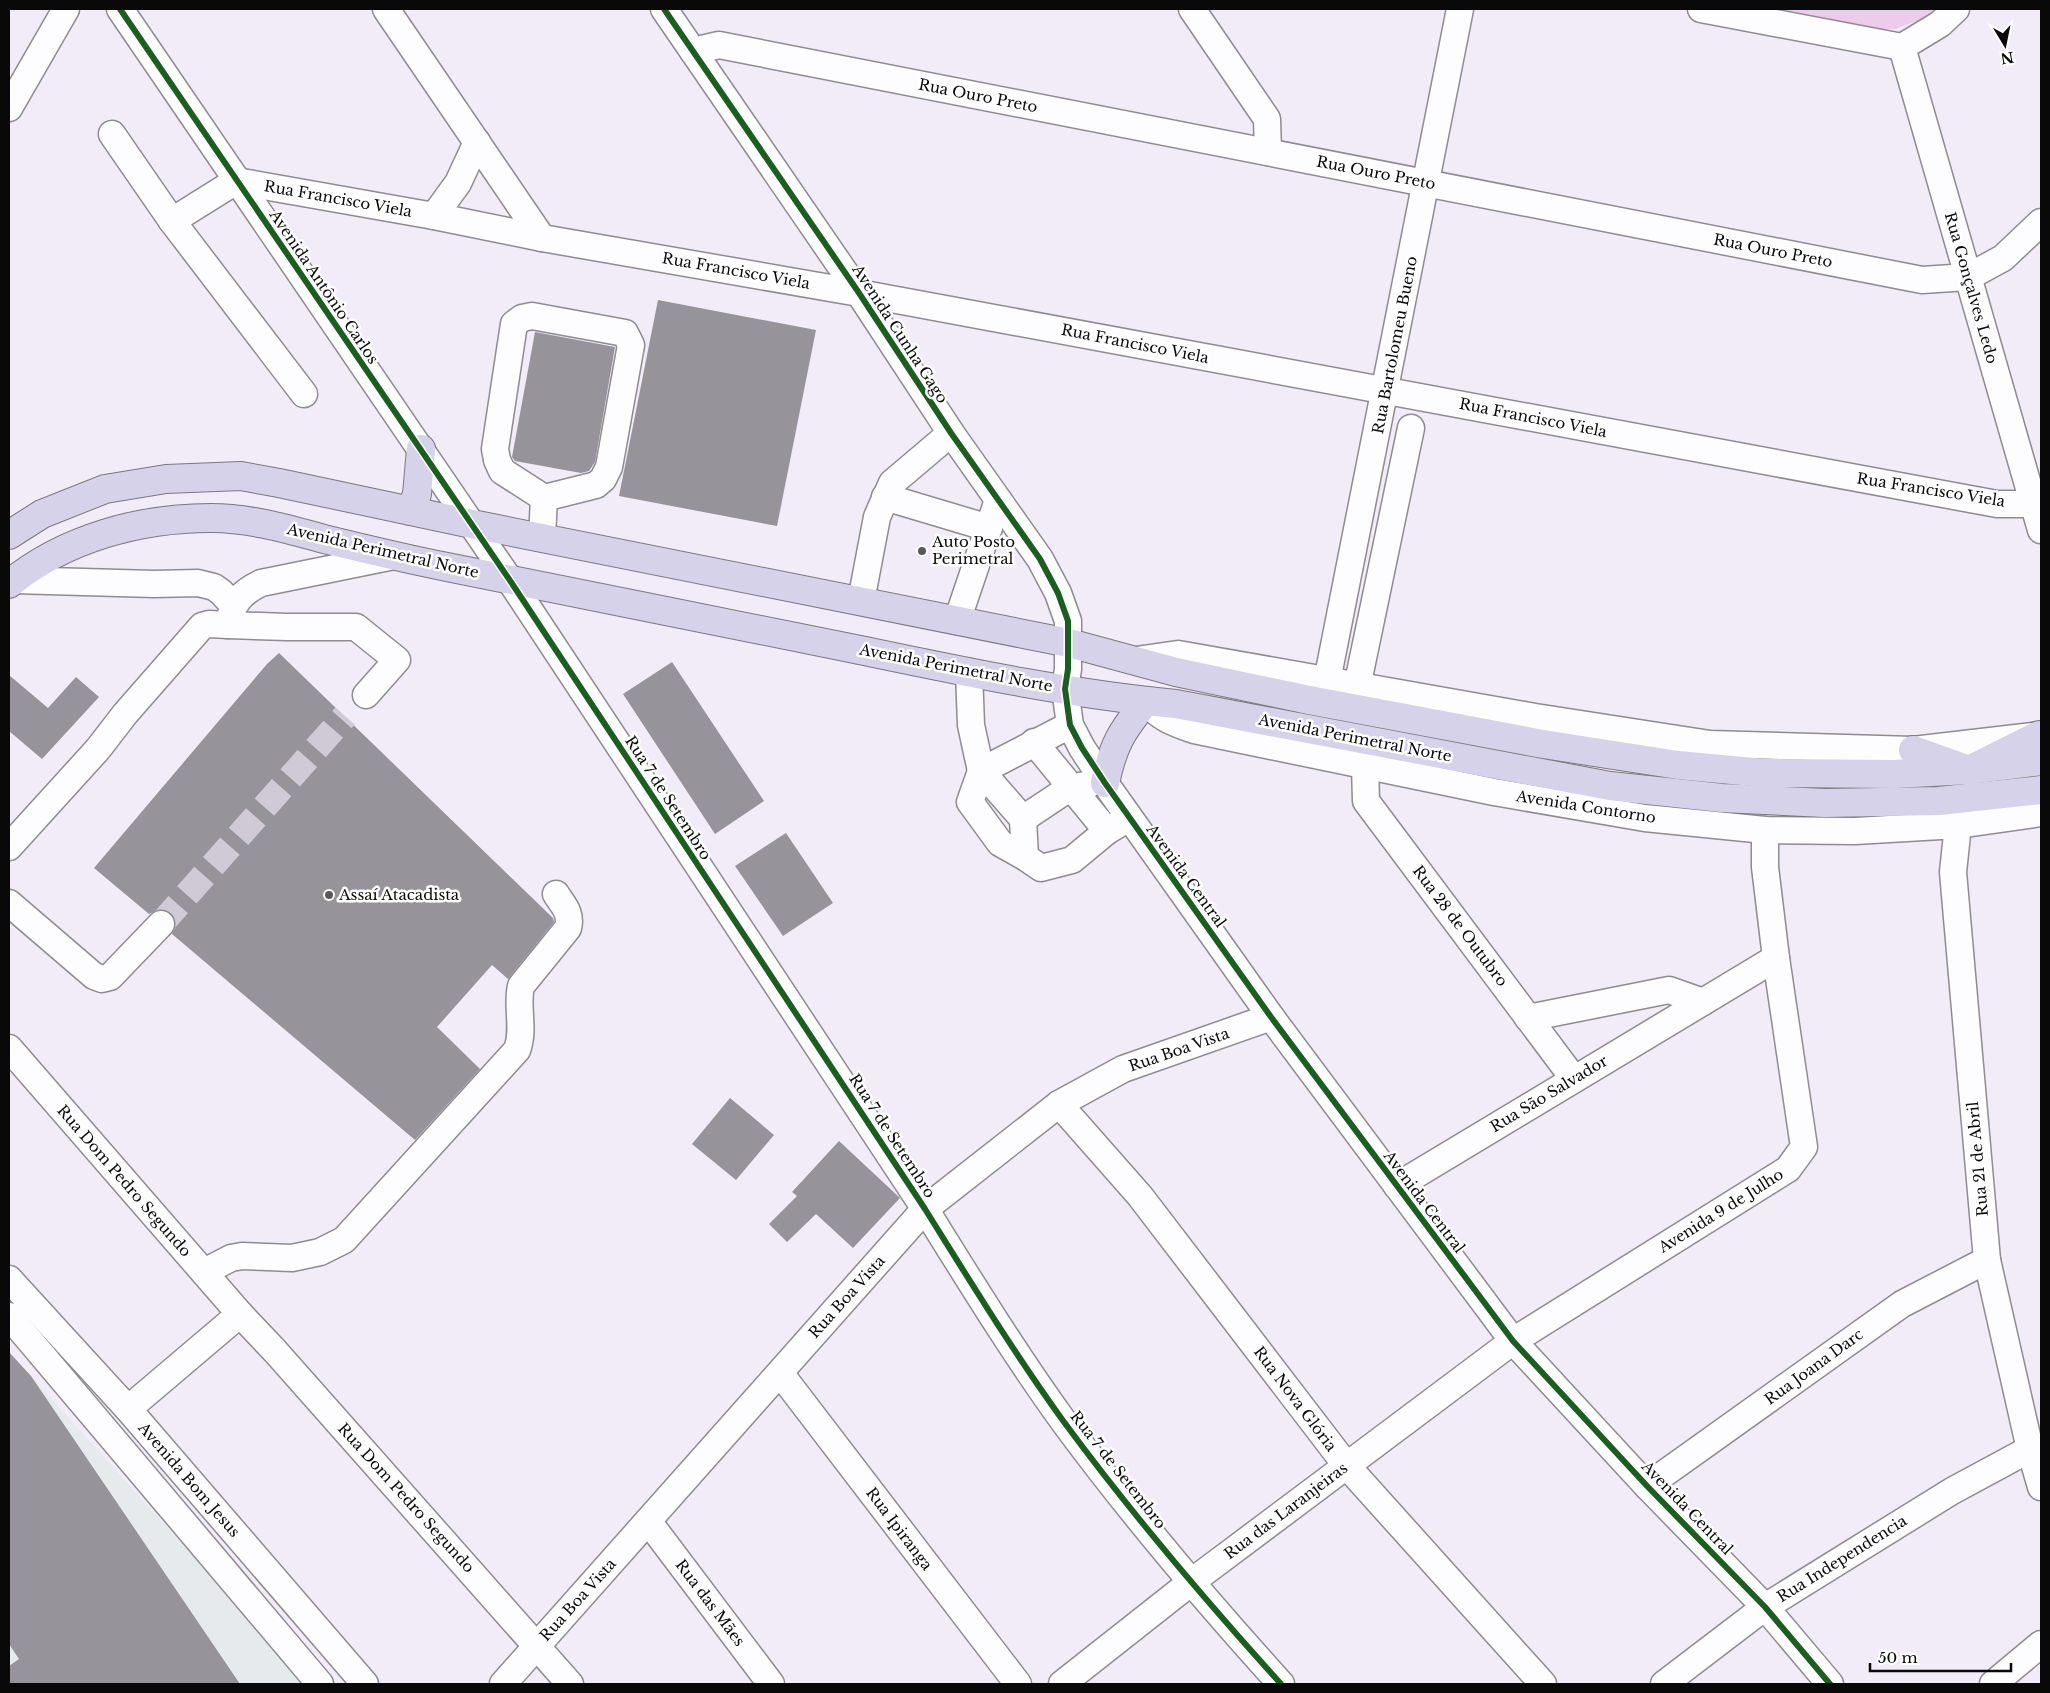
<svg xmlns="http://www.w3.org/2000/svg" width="2050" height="1693" font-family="'Libre Baskerville',serif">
<rect width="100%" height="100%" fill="#f2ecf9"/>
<polygon fill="#e6eaed" points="9,1352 309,1684 9,1684"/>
<polygon fill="#eccceb" points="1754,9 1936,9 1927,17 1896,29 1866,29"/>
<g fill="#96939b">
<polygon points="658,300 816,330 777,526 619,496"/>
<polygon points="535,332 615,347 595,462 589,471 581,473 515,461 512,457"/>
<polygon points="279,653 553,918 554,922 508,979 492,965 437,1027 480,1069 415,1140 172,934 175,928 175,920 171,913 165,910 157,910 149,914 94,868 267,664"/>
<polygon points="672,662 764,801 715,834 623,694"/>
<polygon points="9,675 48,708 76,677 99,697 42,759 9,731"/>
<polygon points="786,833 833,903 783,936 735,866"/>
<polygon points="730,1098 774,1135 736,1180 692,1144"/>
<polygon points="839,1141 900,1198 853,1248 816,1214 787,1242 769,1224 797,1196 792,1192"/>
<polygon points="9,1352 31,1376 240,1684 9,1684 9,1666 19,1659 9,1644"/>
</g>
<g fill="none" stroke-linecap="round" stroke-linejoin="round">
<polyline stroke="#cfcad5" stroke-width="26" stroke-dasharray="26 13" stroke-linecap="butt" points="161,924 345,716"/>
<g stroke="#8e8b91" stroke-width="29">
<g id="minor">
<path d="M 120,9 L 509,579 L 925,1209 C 970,1281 1014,1353 1064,1422 C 1131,1513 1205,1600 1281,1684"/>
<polyline points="386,9 542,238"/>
<polyline points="664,9 859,293 951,433 1040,559 1058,593 1068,621 1068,669 1065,689 1070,725 1082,748 1105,783 1271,1017 1513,1341 1647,1486 1765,1607 1830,1684"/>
<polyline points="1192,9 1267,119 1268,152"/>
<polyline points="1701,9 1902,47 1940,24 1956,9"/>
<polyline points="1902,47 2041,530"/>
<polyline points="693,51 719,45 1922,280 1968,277 2003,258 2041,222"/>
<polyline points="9,108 66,9"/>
<polyline points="112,134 172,221"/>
<polyline points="236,181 434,216 542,238 859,293 1997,504 2033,504 2041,500"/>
<polyline points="236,181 172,221 304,394"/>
<polyline points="434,216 458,183 477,142"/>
<polygon points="532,316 625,333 631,345 609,467 603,479 596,485 544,498 502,471 497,460 495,449 514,324 522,318"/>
<polyline points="885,497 989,528"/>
<polyline points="542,538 544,498"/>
<polyline points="13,580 154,584 198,583 214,587 221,592 233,605"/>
<polyline points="861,601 877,517 892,483 951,433"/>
<polyline points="957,621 998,500"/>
<polyline points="1136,660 1178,654 1535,717 1710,744 1913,750 2033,736"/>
<polyline points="969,672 971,725 981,771 1023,819 1025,857 1041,868 1072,860 1107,831 1129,818"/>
<polyline points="1327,681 1460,9"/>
<polyline points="1357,687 1411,428"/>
<path d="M 366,695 L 397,660 L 356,627 L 287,627 L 228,625 C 233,603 240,593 261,583 L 394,556"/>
<path d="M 1146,701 C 1159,718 1174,723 1194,730 L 1494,792 L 1645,818 L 1765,830 L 1855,831 L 1958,825 L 2041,813"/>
<polyline points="1034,742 1107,831"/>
<polyline points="1365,766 1366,801 1574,1079"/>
<polyline points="1023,819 1071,787 1088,785"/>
<polyline points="1958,825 1953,872 1987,1260 2030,1449 2041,1487"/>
<polyline points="9,847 98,749 125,714 202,626 209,624 228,625"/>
<polyline points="1025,857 1000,843 970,802 981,771 1070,725"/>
<polyline points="9,903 94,976 102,979 110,977 161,924"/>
<polyline points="1528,1018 1669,990 1703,1002"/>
<polyline points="9,1048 240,1314 275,1351 570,1684"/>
<polyline points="1059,1104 1140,1196 1346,1465 1543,1684"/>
<polyline points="1397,1186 1776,958"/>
<path d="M 204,1272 L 231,1258 L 242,1256 L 292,1258 L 320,1252 L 344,1240 L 517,1050 C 525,1029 516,1007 521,986 L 568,928 C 572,913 563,905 556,894"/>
<polyline points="9,1279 128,1409 365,1684"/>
<polyline points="9,1316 320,1684"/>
<polyline points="780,1373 1018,1684"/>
<polyline points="128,1409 240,1314"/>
<polyline points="1647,1486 1902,1304 1987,1260"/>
<polyline points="648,1521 771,1684"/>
<polyline points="503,1684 925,1209 1059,1104 1123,1069 1271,1017"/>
<polyline points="1062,1684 1190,1583 1513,1341 1788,1169 1804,1147 1776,958 1765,867 1765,830"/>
<polyline points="1664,1684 1765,1607 1952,1491 2030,1449"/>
<polyline points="1993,1684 2041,1644"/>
</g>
</g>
<g stroke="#7b787e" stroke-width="30">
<g id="highway">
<polyline points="411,511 417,494 421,449"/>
<polyline points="9,535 42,514 105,489 166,479 241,476 279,483 472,524 1069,643 1176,672 1309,700 1543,744 1678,765 1764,773 1895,774 1969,770 2041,761"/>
<path d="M 9,584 C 65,538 140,518 211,518 C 250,518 287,529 324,539 C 365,549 406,559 447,567 C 583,594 719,622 855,649 C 961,671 1068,694 1176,704 L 1610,786 L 1722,798 L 1825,803 L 1939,801 L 2041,790"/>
<polyline points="1913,750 1969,770 2039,735"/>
<path d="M 1105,783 C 1113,745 1121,732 1146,701"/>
</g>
</g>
<use href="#minor" stroke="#fdfcfe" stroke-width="26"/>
<use href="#highway" stroke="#d6d2e9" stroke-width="28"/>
<g stroke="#fff" stroke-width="9">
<g id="cycleway">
<path d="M 120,9 L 509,579 L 925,1209 C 970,1281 1014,1353 1064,1422 C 1131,1513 1205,1600 1281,1684"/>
<polyline points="664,9 859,293 951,433 1040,559 1058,593 1068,621 1068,669 1065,689 1070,725 1082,748 1105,783 1271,1017 1513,1341 1647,1486 1765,1607 1830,1684"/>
</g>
</g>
<use href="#cycleway" stroke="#1b5e20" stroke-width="6"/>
</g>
<g fill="#5b585d" stroke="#fff" stroke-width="2">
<circle cx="922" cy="551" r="5"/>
<circle cx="329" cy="895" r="5"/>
</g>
<g text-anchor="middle" stroke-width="5" stroke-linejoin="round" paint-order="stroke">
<g font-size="15" fill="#090909" stroke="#fff">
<text transform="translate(978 96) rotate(11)" y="5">Rua Ouro Preto</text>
<text transform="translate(1376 173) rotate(11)" y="5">Rua Ouro Preto</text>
<text transform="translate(338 199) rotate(10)" y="5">Rua Francisco Viela</text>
<text transform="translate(1773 251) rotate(11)" y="5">Rua Ouro Preto</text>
<text transform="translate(736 271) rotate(10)" y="5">Rua Francisco Viela</text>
<text transform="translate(324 287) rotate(56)" y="5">Avenida Antônio Carlos</text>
<text transform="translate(1971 288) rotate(74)" y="5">Rua Gonçalves Ledo</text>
<text transform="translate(900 334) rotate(57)" y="5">Avenida Cunha Gago</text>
<text transform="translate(1135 344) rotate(11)" y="5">Rua Francisco Viela</text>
<text transform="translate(1395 345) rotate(-79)" y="5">Rua Bartolomeu Bueno</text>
<text transform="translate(1533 418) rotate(11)" y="5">Rua Francisco Viela</text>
<text transform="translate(1931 490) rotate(9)" y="5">Rua Francisco Viela</text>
<text transform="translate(383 551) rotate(13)" y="5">Avenida Perimetral Norte</text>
<text transform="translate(956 668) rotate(11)" y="5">Avenida Perimetral Norte</text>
<text transform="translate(1355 738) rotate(11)" y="5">Avenida Perimetral Norte</text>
<text transform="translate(668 798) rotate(57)" y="5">Rua 7 de Setembro</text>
<text transform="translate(1586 807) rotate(9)" y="5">Avenida Contorno</text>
<text transform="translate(1186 876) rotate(54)" y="5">Avenida Central</text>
<text transform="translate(1460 926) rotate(53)" y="5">Rua 28 de Outubro</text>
<text transform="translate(1179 1050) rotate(-19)" y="5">Rua Boa Vista</text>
<text transform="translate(1549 1094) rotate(-31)" y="5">Rua São Salvador</text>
<text transform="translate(892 1136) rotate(57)" y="5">Rua 7 de Setembro</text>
<text transform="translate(1978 1159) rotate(-95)" y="5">Rua 21 de Abril</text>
<text transform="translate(124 1181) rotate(49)" y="5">Rua Dom Pedro Segundo</text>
<text transform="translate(1424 1202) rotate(53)" y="5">Avenida Central</text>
<text transform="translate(1721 1211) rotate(-32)" y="5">Avenida 9 de Julho</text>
<text transform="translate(847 1297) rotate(-48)" y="5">Rua Boa Vista</text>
<text transform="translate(1814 1367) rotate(-36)" y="5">Rua Joana Darc</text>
<text transform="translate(1295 1399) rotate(53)" y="5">Rua Nova Glória</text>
<text transform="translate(1118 1470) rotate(52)" y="5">Rua 7 de Setembro</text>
<text transform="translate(189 1480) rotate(49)" y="5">Avenida Bom Jesus</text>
<text transform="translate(406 1498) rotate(48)" y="5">Rua Dom Pedro Segundo</text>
<text transform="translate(1687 1508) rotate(46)" y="5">Avenida Central</text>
<text transform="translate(1286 1511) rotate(-37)" y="5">Rua das Laranjeiras</text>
<text transform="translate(899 1529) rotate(53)" y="5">Rua Ipiranga</text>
<text transform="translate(1842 1559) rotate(-32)" y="5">Rua Independencia</text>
<text transform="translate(578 1600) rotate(-48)" y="5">Rua Boa Vista</text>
<text transform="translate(710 1603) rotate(53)" y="5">Rua das Mães</text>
</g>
<g font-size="15" fill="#090909" stroke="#fff" text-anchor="start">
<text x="932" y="547">Auto Posto<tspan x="932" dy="17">Perimetral</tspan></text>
<text x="339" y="900">Assaí Atacadista</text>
</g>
</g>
<rect width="2050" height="1693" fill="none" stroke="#090909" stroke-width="20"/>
<g transform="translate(2005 45) rotate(170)" stroke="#ffffff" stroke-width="4" paint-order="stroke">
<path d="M0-4L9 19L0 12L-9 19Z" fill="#090909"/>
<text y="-8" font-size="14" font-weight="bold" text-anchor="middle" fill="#090909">N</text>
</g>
<path d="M1870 1663v8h141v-8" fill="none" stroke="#090909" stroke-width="2.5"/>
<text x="1878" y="1663" font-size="15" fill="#090909" stroke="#ffffff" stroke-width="4" paint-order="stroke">50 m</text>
</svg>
